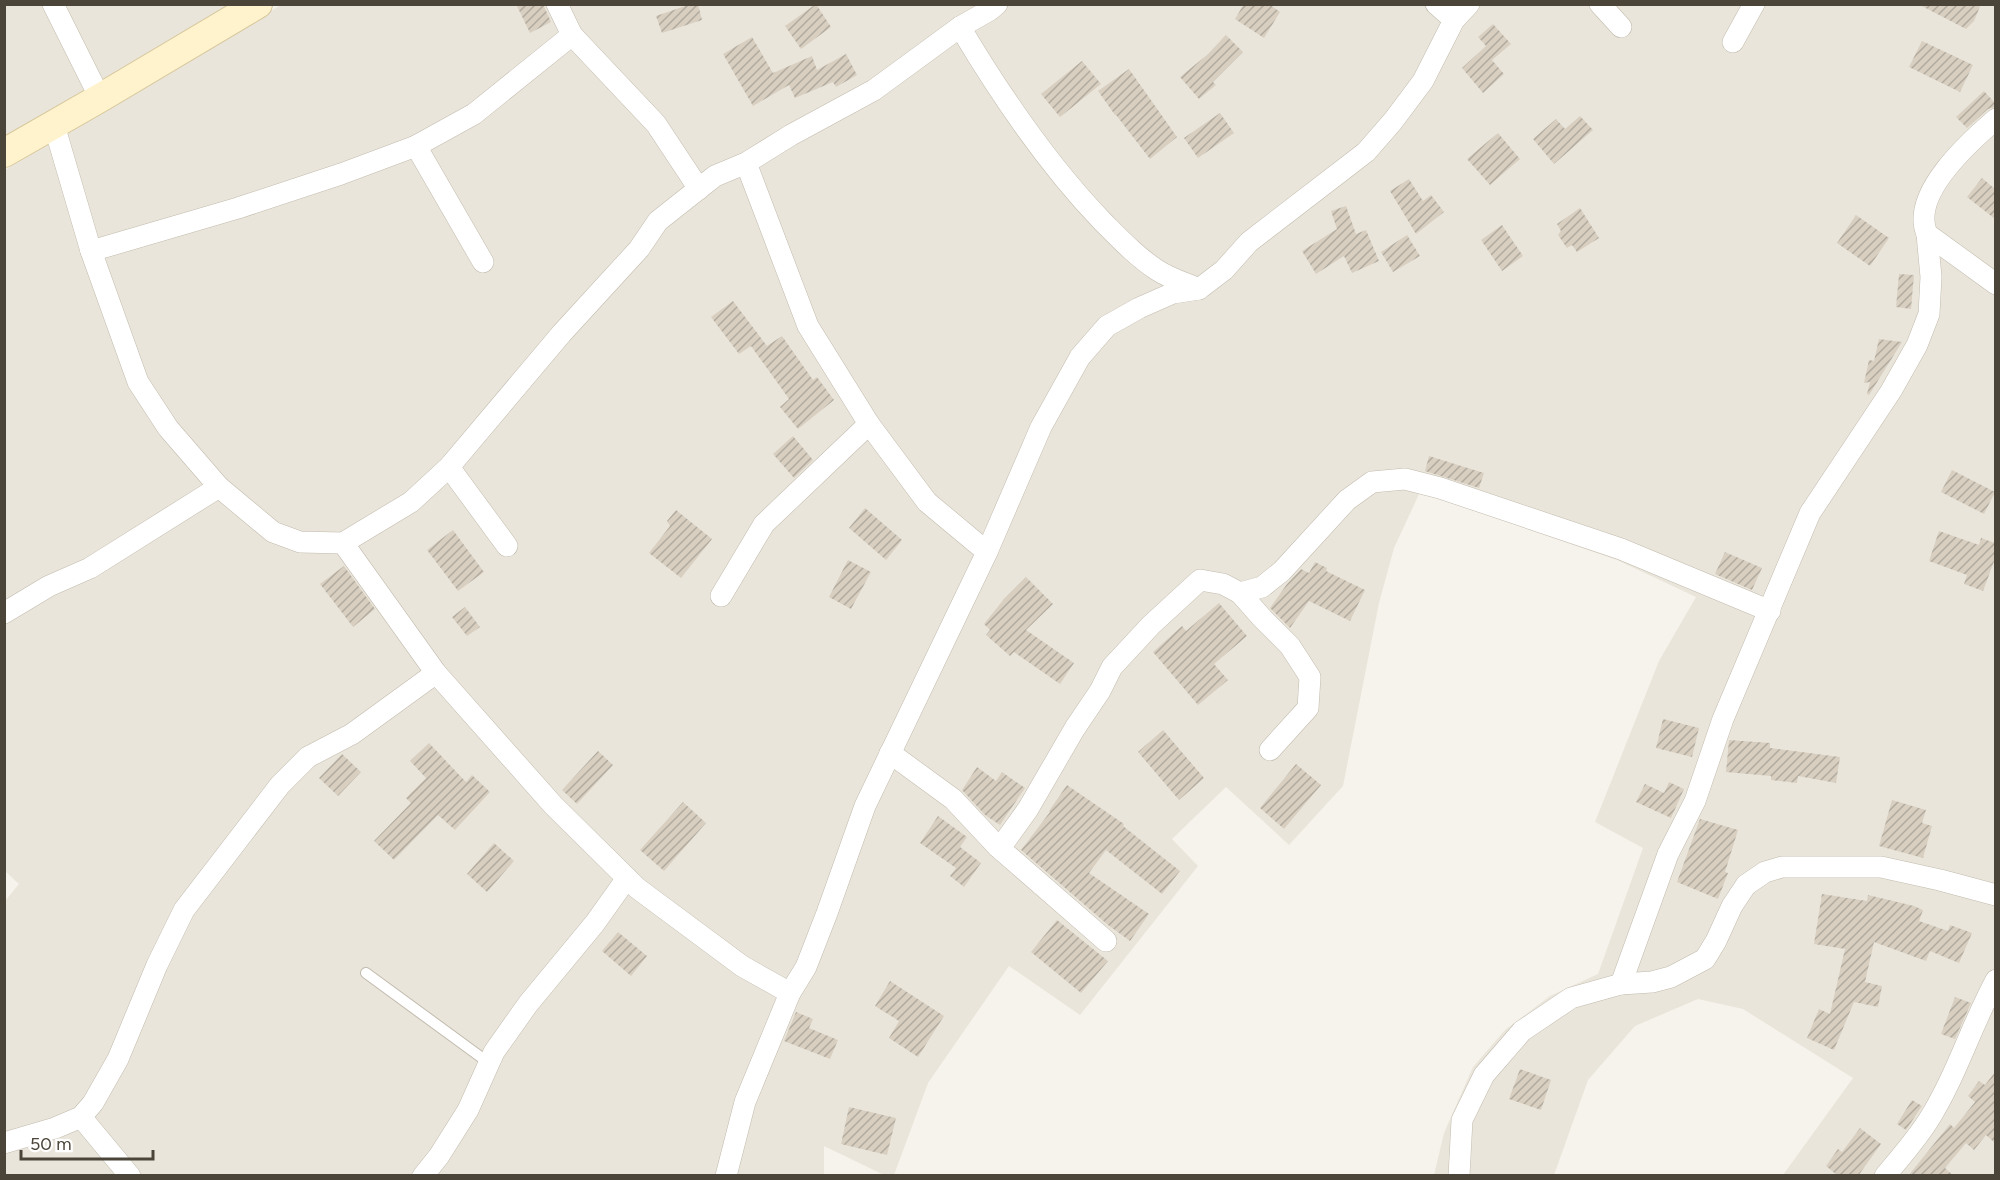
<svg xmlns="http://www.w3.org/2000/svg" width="2000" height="1180" font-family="Figtree,sans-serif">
<defs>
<pattern id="building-hatch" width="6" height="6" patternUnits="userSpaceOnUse" patternTransform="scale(1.5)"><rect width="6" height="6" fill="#d8cfc1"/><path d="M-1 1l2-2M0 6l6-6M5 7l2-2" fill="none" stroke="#b1aa9e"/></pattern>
</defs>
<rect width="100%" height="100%" fill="#f6f3ec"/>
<g fill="#eae5da">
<polygon points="5,5 235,5 5,137"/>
<polygon points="281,5 1995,5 1995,1175 1783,1175 1853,1078 1743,1009 1698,999 1635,1026 1588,1080 1554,1175 1434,1175 1444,1133 1473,1067 1505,1030 1550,996 1598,974 1643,848 1595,822 1659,661 1696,597 1617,560 1420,492 1394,548 1379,603 1343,786 1289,845 1226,787 1172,839 1198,866 1080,1015 1009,966 928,1083 894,1175 884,1175 824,1146 824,1176 5,1175 5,901 19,884 5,871 5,170"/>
</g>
<g fill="url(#building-hatch)">
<polygon points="516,4 543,4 551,22 530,33"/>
<polygon points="691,4 698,4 702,20 662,33 656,16"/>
<polygon points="816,4 831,27 801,49 785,26"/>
<polygon points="1244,4 1269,4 1280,12 1264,38 1235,19"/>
<polygon points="1918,4 1981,4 1974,21 1966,29"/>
<polygon points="1493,24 1511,44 1492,60 1504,74 1483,93 1462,68 1486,46 1478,37"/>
<polygon points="1226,35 1243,52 1213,82 1216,85 1199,99 1180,77 1207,55"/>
<polygon points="752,37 773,73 812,56 817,70 846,54 857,75 836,87 833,82 795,98 789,85 753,106 723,54"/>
<polygon points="1922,41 1973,65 1960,92 1909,67"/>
<polygon points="1082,61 1101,84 1060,117 1041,94"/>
<polygon points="1129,69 1177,137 1150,159 1116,115 1115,115 1098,91"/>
<polygon points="1984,91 1995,103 1995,107 1988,109 1967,128 1956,117"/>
<polygon points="1220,113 1234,133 1198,158 1184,138"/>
<polygon points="1580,116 1593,130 1554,164 1533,139 1556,119 1565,129"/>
<polygon points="1498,133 1520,159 1490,185 1467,159"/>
<polygon points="1982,178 1995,189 1995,219 1967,197"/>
<polygon points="1409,179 1423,201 1431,195 1444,212 1416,234 1390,191"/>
<polygon points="1346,206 1356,234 1366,230 1379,261 1352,273 1344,256 1316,274 1302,251 1337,229 1331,211"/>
<polygon points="1580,208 1599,238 1577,252 1572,245 1567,248 1558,235 1561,231 1557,224"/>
<polygon points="1856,215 1889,238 1870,266 1837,243"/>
<polygon points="1502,225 1523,256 1502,271 1481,240"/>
<polygon points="1407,235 1420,256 1393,272 1381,252"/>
<polygon points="1899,274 1914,275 1911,309 1896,307"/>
<polygon points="733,301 767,346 782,336 813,380 817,377 834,400 798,429 780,407 789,399 751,346 739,354 711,317"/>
<polygon points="1879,339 1902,342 1869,395 1867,394 1870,382 1864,383 1869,360 1874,361"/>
<polygon points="793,436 813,460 794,478 773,454"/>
<polygon points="1429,456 1484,473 1479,488 1425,471"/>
<polygon points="1952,470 1995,492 1984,514 1941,492"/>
<polygon points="865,508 902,540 886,560 849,528"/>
<polygon points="676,510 712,539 681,578 649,553 670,526 667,521"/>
<polygon points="453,530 484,572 458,591 427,550"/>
<polygon points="1939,531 1979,545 1981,538 1995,543 1995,559 1983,591 1964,584 1967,575 1929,561"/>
<polygon points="1725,552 1762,568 1752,590 1715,574"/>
<polygon points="848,560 871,572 851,609 829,597"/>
<polygon points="1315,562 1327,568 1326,571 1365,590 1350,621 1309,601 1290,628 1270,608 1287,584 1301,569 1309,573"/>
<polygon points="344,566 375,609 353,627 320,584"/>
<polygon points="1026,577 1053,604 1026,630 1074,663 1060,684 1014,652 1010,656 986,635 990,630 984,624 1004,599"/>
<polygon points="1219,603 1247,636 1214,664 1228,680 1198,705 1153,652 1182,626 1186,631"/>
<polygon points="465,607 480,627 467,636 452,617"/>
<polygon points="1663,719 1699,728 1692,757 1656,748"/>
<polygon points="1163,730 1204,778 1179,800 1138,752"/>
<polygon points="1729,740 1770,743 1770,748 1840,757 1836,783 1798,776 1797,783 1771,780 1771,776 1726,772"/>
<polygon points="429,743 466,782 472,775 490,792 455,830 438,815 394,860 374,841 411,803 406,798 426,778 410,761"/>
<polygon points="598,751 613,765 577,804 562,790"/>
<polygon points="342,754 361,772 338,796 319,778"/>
<polygon points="1296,764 1321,785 1284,829 1260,808"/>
<polygon points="977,767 996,781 1002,772 1025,788 1000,825 985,815 962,790"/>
<polygon points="1669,782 1684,789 1671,818 1636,802 1645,784 1664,793"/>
<polygon points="1067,785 1124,824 1123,826 1180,871 1162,894 1106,850 1089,873 1149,914 1130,941 1108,925 1021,850 1050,812 1049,811"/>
<polygon points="1892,800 1926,810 1922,823 1932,826 1923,858 1879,846"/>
<polygon points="683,802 706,823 664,871 640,850"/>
<polygon points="938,816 967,837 960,847 981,863 964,887 950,876 956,868 920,843"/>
<polygon points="1700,819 1738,830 1725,872 1728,873 1718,899 1677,882"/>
<polygon points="494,843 514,861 487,892 467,874"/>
<polygon points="1822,894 1867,901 1868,895 1914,906 1923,910 1919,921 1948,931 1950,925 1972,933 1959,963 1930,951 1926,961 1874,942 1865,982 1882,986 1878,1007 1854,1002 1834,1050 1807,1038 1819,1009 1830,1014 1845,949 1814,944"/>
<polygon points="1057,920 1108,961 1081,993 1031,952"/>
<polygon points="618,932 647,956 631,976 602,951"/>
<polygon points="890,981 944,1016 918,1057 889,1038 899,1021 875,1006"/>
<polygon points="1955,997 1971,1003 1955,1039 1941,1034"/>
<polygon points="796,1012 813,1019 809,1028 838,1040 830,1059 784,1041"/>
<polygon points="1520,1069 1551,1080 1541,1110 1509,1099"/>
<polygon points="1995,1072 1995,1143 1986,1135 1974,1150 1966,1143 1945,1168 1954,1176 1908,1176 1950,1124 1954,1128 1975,1102 1968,1096 1979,1081 1985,1085"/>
<polygon points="1912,1100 1922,1106 1906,1130 1897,1124"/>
<polygon points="849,1107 896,1118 887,1155 841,1144"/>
<polygon points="1860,1128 1881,1144 1858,1176 1838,1176 1826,1166 1838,1149 1842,1152"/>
</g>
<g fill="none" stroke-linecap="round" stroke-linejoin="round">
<g stroke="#c2bbae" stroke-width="12">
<polyline id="lane" points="366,973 489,1063"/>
</g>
<g stroke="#c2bbae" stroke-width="22">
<g id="street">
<polyline points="53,4 100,98"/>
<polyline points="1436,4 1454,20"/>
<polyline points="1600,4 1621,27"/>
<path d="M 960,27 C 1001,96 1047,164 1103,222 C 1120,239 1137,257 1157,270 C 1169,278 1185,283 1199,289"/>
<polyline points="572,35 656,124 699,189"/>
<polyline points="1733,42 1754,4"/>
<path d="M 1996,119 C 1969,142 1910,195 1927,234 L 1996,284"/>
<polyline points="54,125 91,251 138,382 168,428 219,487 273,532 300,542 343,543 411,502 449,467 562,333 639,249 658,221 715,176 746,163 791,135 874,90 960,27 990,10 997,4"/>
<polyline points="416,146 483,262"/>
<polyline points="746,163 808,326 869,424 927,502 987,552"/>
<polyline points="91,251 238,208 341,174 416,146 474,114 572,35 557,4"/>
<polyline points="449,467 507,546"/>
<polyline points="343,543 436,673 553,805 637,888 742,966 790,993"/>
<polyline points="1240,593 1262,618 1290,646 1310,677 1308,708 1270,750"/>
<polyline points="721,596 764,524 869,424"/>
<polyline points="4,613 49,586 90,568 219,487"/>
<polyline points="890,753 953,799 998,847 1106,941"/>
<polyline points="998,847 1005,841 1028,809 1075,728 1100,691 1112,667 1151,625 1200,580 1223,584 1240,593 1262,587 1282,571 1347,500 1372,482 1405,479 1440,488 1621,549 1770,611"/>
<polyline points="1621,984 1668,854 1695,801 1723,719 1810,513 1891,391 1917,345 1929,314 1931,277 1927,234"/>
<polyline points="81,1117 130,1176"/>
<polyline points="4,1143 55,1128 81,1117 93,1103 118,1059 157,965 184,910 280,785 308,757 352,734 436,673"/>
<polyline points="423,1176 439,1156 468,1110 494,1052 528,1004 595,923 627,878"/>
<polyline points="726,1176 745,1102 790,993 806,967 827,913 865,806 987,552 1041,427 1080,357 1107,326 1139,308 1173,293 1199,289 1224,270 1249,242 1366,152 1393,121 1423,81 1454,20 1469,4"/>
<polyline points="1459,1176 1462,1120 1484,1075 1522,1031 1571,998 1621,984 1652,982 1671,977 1705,959 1716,941 1732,906 1746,885 1765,872 1782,867 1881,867 1940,880 1996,895"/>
<path d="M 1885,1176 C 1900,1158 1915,1141 1928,1121 C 1956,1077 1971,1026 1996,980"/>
</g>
</g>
<g stroke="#d6c79b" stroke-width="30">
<polyline id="secondary" points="4,153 100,98 258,4"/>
</g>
<use href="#lane" stroke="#fff" stroke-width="10"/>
<use href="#street" stroke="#fff" stroke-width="21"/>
<use href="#secondary" stroke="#fff3cd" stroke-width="28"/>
</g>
<rect width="2000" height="1180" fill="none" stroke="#4b4439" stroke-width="12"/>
<path d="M21 1150v9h132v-9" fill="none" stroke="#4b4439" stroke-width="3"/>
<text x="30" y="1150" font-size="18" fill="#4b4439" stroke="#ffffff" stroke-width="4.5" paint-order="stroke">50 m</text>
</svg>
